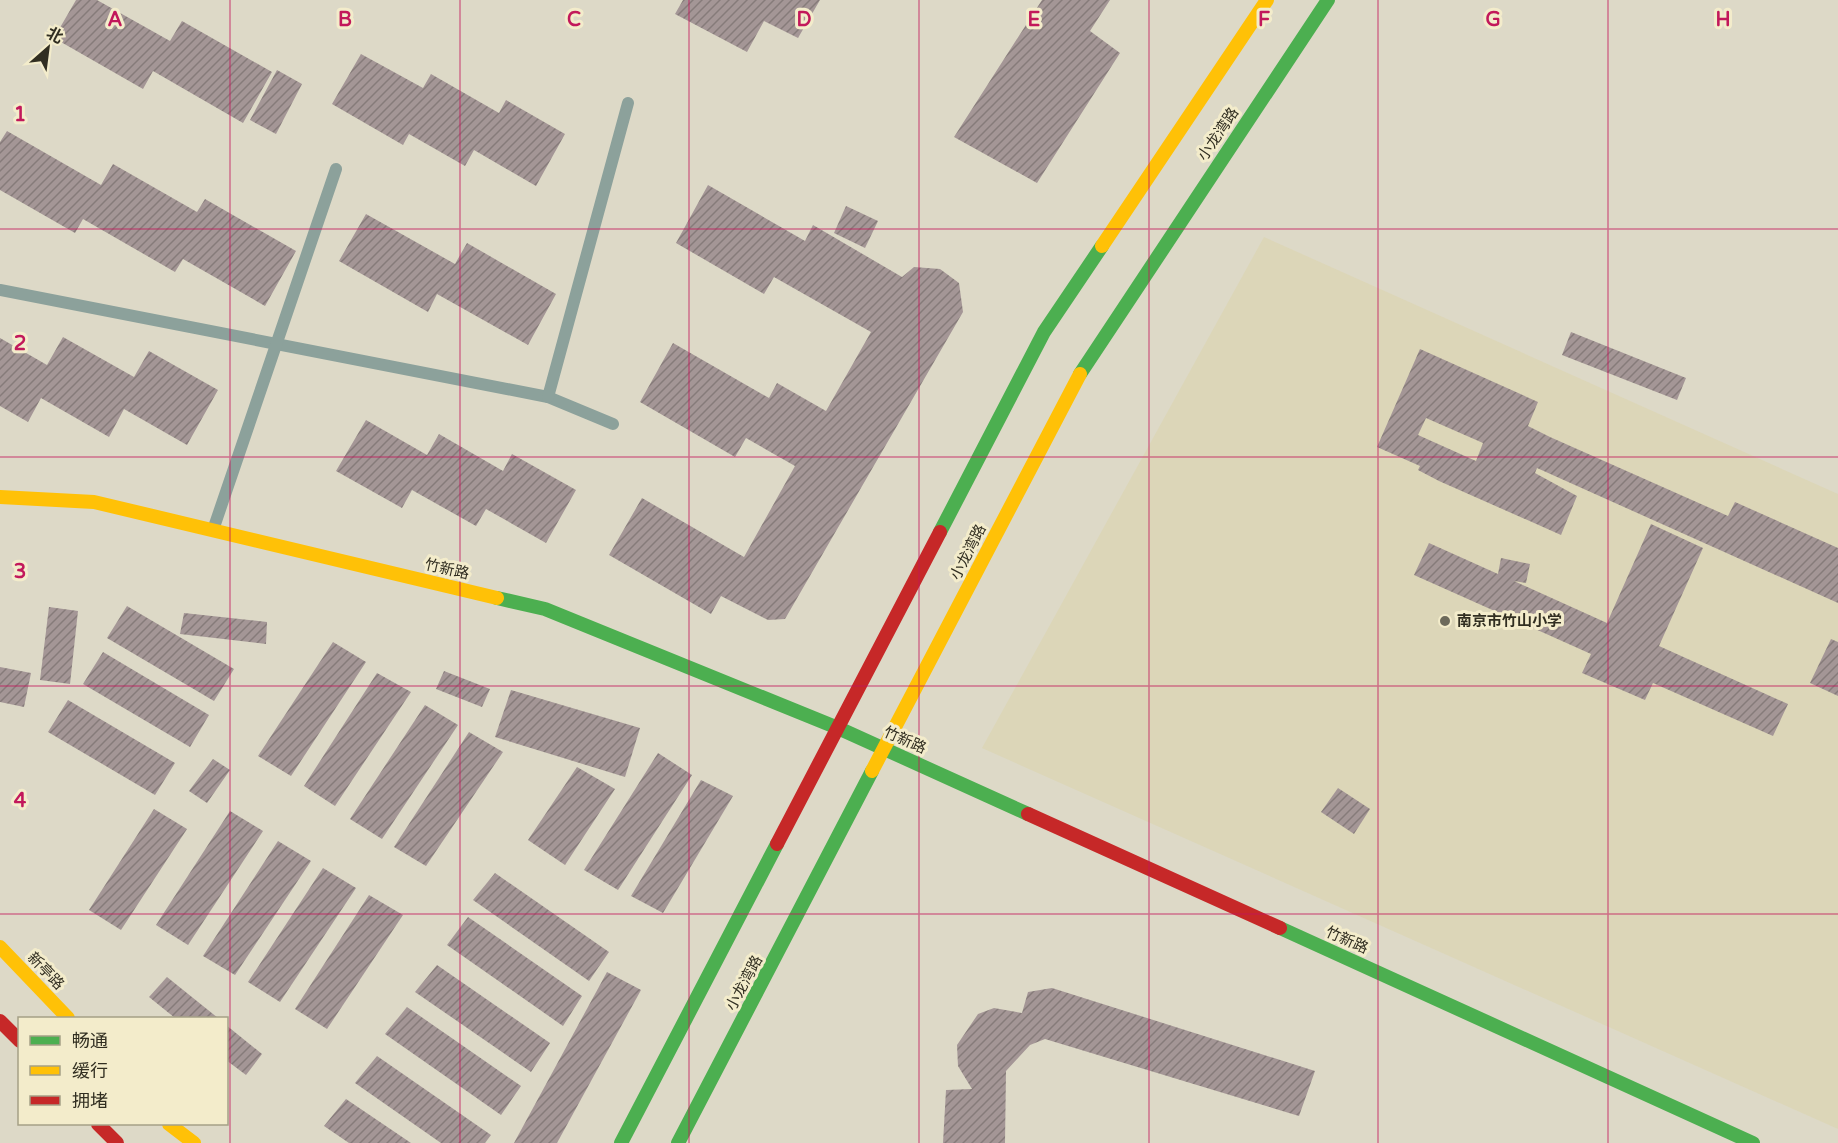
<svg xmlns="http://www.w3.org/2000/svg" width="1838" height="1143" font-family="'Varela Round','Noto Sans SC',sans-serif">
<defs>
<pattern id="building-hatch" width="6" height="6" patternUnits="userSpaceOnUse" patternTransform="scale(1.5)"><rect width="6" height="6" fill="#a49696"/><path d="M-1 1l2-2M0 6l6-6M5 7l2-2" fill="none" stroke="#867b7a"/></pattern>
</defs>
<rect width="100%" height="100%" fill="#ddd9c7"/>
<polygon fill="#dcd6b8" points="1264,237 1838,494 1838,1129 982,748"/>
<g fill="url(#building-hatch)" fill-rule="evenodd">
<polygon points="76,0 97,0 170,41 182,21 272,72 243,123 153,71 143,89 54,38"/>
<polygon points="683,0 820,0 798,38 764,21 747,52 675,14"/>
<polygon points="1042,0 1110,0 1090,31 1120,53 1037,183 954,137"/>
<polygon points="361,54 423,88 431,74 499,113 506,100 565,134 536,186 474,150 465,166 409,134 403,145 332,104"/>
<polygon points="277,70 302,84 276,134 250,120"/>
<polygon points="7,131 101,185 113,164 197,212 205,199 296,251 265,306 183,259 175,272 83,219 75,233 0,190 0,142"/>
<polygon points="708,185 805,241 813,225 902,277 914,267 940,269 959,283 963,312 785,619 768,620 721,596 711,614 609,555 642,498 744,557 795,466 746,438 735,457 640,402 673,343 769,398 777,383 826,411 871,332 774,277 764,294 676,243"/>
<polygon points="846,206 878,221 865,248 834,233"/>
<polygon points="366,214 455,264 467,243 556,294 528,345 437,294 428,312 339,261"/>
<polygon points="1571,332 1686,378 1677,400 1562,355"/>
<polygon points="63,337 134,377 149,351 218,390 187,445 124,409 109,437 41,398 28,422 0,406 0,338 47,365"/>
<path d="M 1420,349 L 1538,402 L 1528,426 L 1550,437 L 1728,516 L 1735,502 L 1838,548 L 1838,603 L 1537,468 L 1535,473 L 1577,496 L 1561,535 L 1439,481 L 1418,470 L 1420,466 L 1377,447 ZM 1426,418 L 1483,443 L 1476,461 L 1418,435 Z"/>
<polygon points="366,420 427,455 439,434 503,471 512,454 576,490 546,543 486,509 476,526 412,490 402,508 336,471"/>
<polygon points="1651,524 1703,548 1659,646 1788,704 1773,736 1653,683 1645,700 1582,673 1591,654 1414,575 1429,543 1498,574 1501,558 1530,564 1526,583 1514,581 1607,623"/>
<polygon points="127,606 234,669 214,701 107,638"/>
<polygon points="49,607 78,611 70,684 40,680"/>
<polygon points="184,613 267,622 266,644 180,634"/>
<polygon points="1831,639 1838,642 1838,696 1810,683"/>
<polygon points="333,642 366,662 291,776 258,756"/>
<polygon points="103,652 209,715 190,747 83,684"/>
<polygon points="0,667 31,673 24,707 0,702"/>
<polygon points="444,671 490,689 482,707 436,689"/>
<polygon points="377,673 411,692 335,806 304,786"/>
<polygon points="511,690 640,728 625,777 495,737"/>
<polygon points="68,700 175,763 155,795 48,732"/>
<polygon points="425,705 458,725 382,839 350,819"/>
<polygon points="469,732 503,752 426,866 394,847"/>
<polygon points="658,753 692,775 618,890 584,870"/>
<polygon points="213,759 230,770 207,803 189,791"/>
<polygon points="577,767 615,789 565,865 528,840"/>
<polygon points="701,780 733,796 663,913 631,896"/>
<polygon points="1338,788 1370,809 1354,834 1321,812"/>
<polygon points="154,809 187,829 121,930 89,910"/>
<polygon points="230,811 263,831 188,945 156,925"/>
<polygon points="278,841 311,861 235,975 203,956"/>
<polygon points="323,868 356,888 280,1002 248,982"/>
<polygon points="495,873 609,952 589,981 473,900"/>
<polygon points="369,895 403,915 327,1029 295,1009"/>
<polygon points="468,917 582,996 563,1026 447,945"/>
<polygon points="437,965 550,1043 531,1072 415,992"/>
<polygon points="607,972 641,990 557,1143 514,1143"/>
<polygon points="167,977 218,1018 175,1018 149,997"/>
<polygon points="1052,988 1315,1071 1299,1116 1045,1039 1030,1045 1006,1071 1005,1143 943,1143 946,1090 972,1089 958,1066 957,1045 978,1014 994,1008 1022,1013 1028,992"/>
<polygon points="407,1007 521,1086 501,1115 385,1034"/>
<polygon points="226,1025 262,1054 246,1075 226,1060"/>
<polygon points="377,1056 491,1135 485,1143 441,1143 355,1083"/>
<polygon points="346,1099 411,1143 349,1143 324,1126"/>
</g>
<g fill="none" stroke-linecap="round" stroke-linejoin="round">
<g stroke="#8ca19b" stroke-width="12">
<polyline points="0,290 548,397 613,424"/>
<polyline points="548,397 628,103"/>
<polyline points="213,530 336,169"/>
</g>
<g stroke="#4caf50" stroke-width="14">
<polyline points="1080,374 1328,0"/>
<polyline points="940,532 1044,332 1102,246"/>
<polyline points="497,598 545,609 838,728 1028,814"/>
<polyline points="1280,928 1753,1143"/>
<polyline points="621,1143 777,844"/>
<polyline points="678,1143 872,771"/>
</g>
<g stroke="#ffc107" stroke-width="14">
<polyline points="1102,246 1267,0"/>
<polyline points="0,497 94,502 497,598"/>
<polyline points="872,771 1080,374"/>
<polyline points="0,947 68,1018"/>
<polyline points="169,1124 194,1143"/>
</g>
<g stroke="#c62828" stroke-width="14">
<polyline points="1028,814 1280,928"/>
<polyline points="777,844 940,532"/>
<polyline points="0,1021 20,1041"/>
<polyline points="98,1124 117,1143"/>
</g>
</g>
<path fill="none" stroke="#c2185b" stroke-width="1.5" stroke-opacity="0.55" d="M 230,0 L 230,1143M 460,0 L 460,1143M 689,0 L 689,1143M 919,0 L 919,1143M 1149,0 L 1149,1143M 1378,0 L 1378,1143M 1608,0 L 1608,1143M 0,229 L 1838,229M 0,457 L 1838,457M 0,686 L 1838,686M 0,914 L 1838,914"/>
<circle fill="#6d6a5b" stroke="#f3eccb" stroke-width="2" cx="1445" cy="621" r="6"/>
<g text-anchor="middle" stroke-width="6" stroke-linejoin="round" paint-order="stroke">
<g font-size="15" fill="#312e21" stroke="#f3eccb">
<text transform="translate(1218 134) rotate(-56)" y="5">小龙湾路</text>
<text transform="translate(968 552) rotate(-63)" y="5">小龙湾路</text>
<text transform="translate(447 569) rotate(13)" y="5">竹新路</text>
<text transform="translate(905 740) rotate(24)" y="5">竹新路</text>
<text transform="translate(1347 940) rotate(24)" y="5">竹新路</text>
<text transform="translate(46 971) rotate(46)" y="5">新亭路</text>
<text transform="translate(744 983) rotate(-62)" y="5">小龙湾路</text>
</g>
<g font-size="15" font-weight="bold" fill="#312e21" stroke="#f3eccb" text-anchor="start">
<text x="1457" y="626">南京市竹山小学</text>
</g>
</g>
<g font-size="20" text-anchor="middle" font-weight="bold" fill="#c2185b" stroke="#f3eccb" stroke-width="6" stroke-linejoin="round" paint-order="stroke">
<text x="115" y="26">A</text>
<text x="345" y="26">B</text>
<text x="574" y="26">C</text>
<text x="804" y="26">D</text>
<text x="1034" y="26">E</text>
<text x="1264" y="26">F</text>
<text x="1493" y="26">G</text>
<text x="1723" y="26">H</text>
<text x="20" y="121">1</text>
<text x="20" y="350">2</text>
<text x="20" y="578">3</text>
<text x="20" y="807">4</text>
</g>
<rect x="18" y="1017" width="210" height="108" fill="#f3eccb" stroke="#a5a087" stroke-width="1.5"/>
<rect x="30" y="1036" width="30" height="9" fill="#4caf50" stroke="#a5a087" stroke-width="1.5"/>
<text x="72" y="1047" font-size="18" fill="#312e21">畅通</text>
<rect x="30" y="1066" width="30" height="9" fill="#ffc107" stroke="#a5a087" stroke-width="1.5"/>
<text x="72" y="1077" font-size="18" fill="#312e21">缓行</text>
<rect x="30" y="1096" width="30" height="9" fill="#c62828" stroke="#a5a087" stroke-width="1.5"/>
<text x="72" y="1107" font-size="18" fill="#312e21">拥堵</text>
<g transform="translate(48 48) rotate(28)" stroke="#f3eccb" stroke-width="4.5" paint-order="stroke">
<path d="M0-4.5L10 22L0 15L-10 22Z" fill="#312e21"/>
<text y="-9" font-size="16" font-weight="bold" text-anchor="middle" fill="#312e21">北</text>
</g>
</svg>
